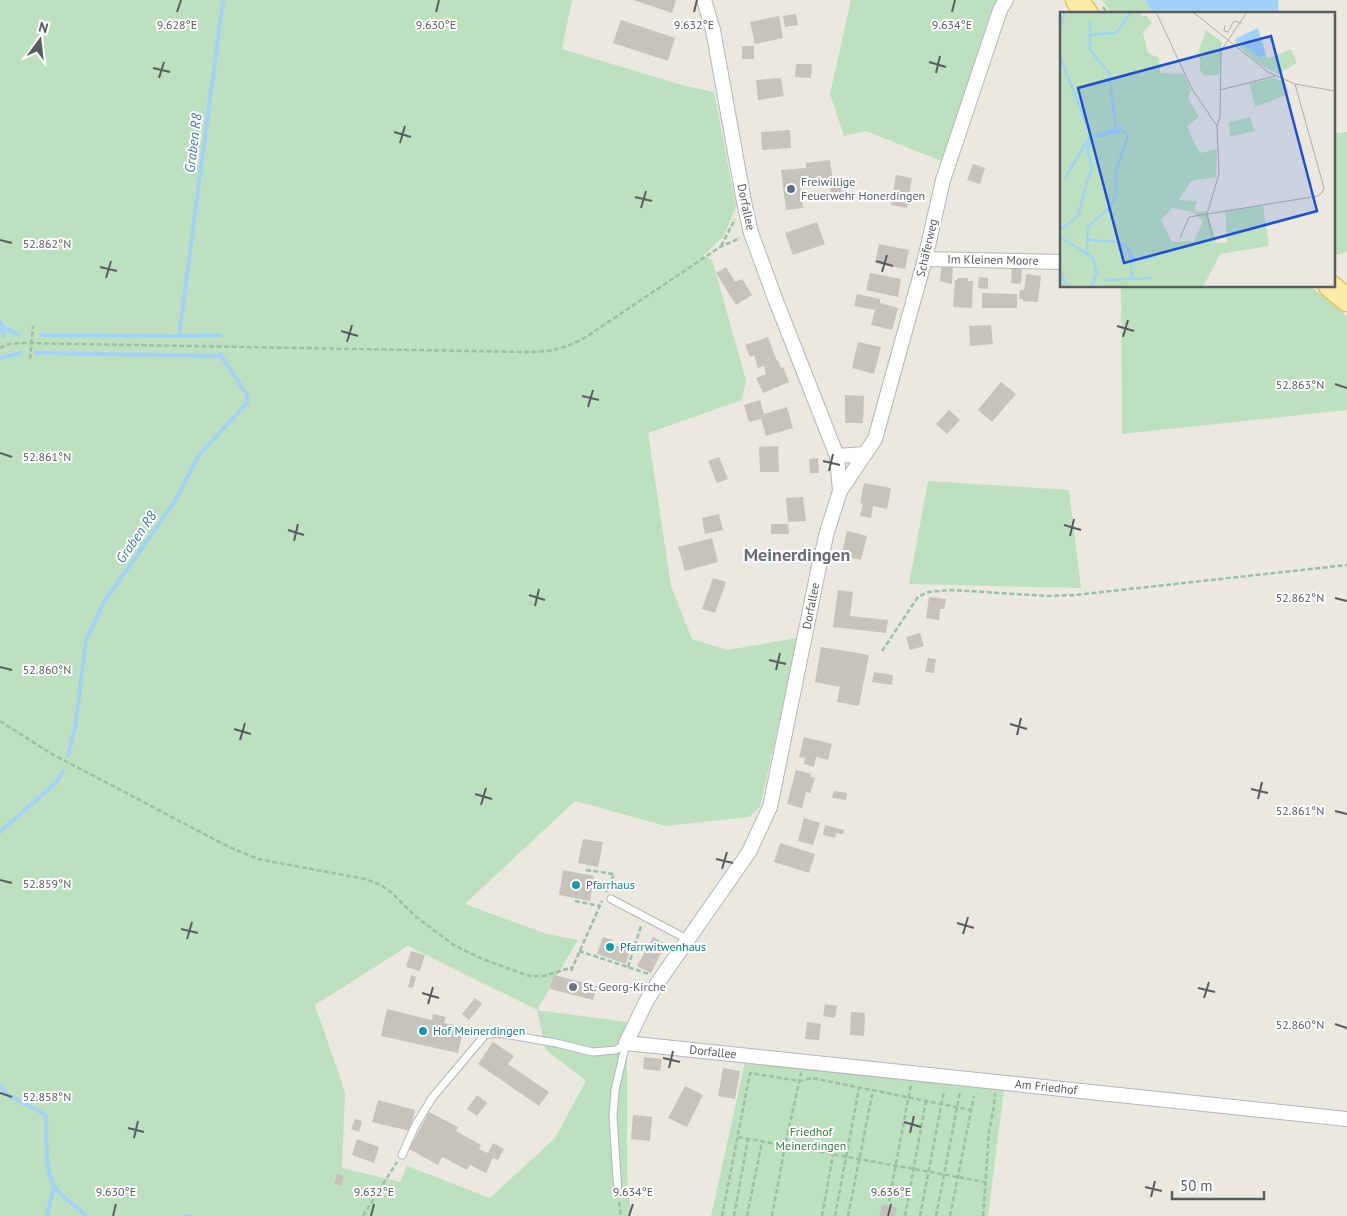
<svg xmlns="http://www.w3.org/2000/svg" width="1347" height="1216" font-family="'PT Sans',sans-serif">
<rect width="100%" height="100%" fill="#ebe8e0"/>
<g fill="#bde1be" fill-rule="evenodd">
<path d="M 0,0 L 572,0 L 562,49 L 685,86 L 714,92 L 736,207 L 723,237 L 703,256 L 711,259 L 713,263 L 746,380 L 742,400 L 648,433 L 671,586 L 692,639 L 727,650 L 798,638 L 760,807 L 749,817 L 666,826 L 575,801 L 465,904 L 547,934 L 578,940 L 537,1010 L 627,1022 L 627,1172 L 631,1216 L 0,1216 ZM 408,946 L 537,1010 L 546,1050 L 586,1081 L 555,1138 L 490,1198 L 407,1166 L 400,1182 L 342,1168 L 345,1092 L 315,1005 Z"/>
<polygon points="851,0 998,0 994,8 944,162 866,131 844,136 830,94"/>
<polygon points="1102,0 1144,0 1155,14 1112,14"/>
<polygon points="1347,132 1347,252 1333,256 1333,134"/>
<polygon points="1121,286 1310,286 1347,316 1347,410 1122,434"/>
<polygon points="928,481 1069,490 1081,588 909,584"/>
<polygon points="747,1053 1005,1082 988,1216 711,1216"/>
</g>
<polygon fill="#a2d2f8" points="1144,0 1278,0 1279,14 1155,14"/>
<g fill="none" stroke-linecap="round" stroke-linejoin="round">
<g stroke="#a2d2f8" stroke-width="4">
<polyline points="0,322 4,336"/>
<polyline points="1,326 19,335"/>
<polyline points="41,335 179,336"/>
<polyline points="221,335 179,336 223,0"/>
<polyline points="36,353 222,356"/>
<polyline points="0,358 21,353"/>
<polyline points="68,755 75,728 86,640 104,602 175,501 199,455 247,403 247,395 220,354"/>
<polyline points="0,832 57,782 63,771"/>
<path d="M 0,1085 L 8,1095 L 46,1115 C 47,1136 44,1165 53,1184 C 58,1194 78,1208 87,1216"/>
<polyline points="47,1216 54,1185"/>
<polyline points="185,1216 191,1216"/>
</g>
</g>
<g fill="#c6c3bd">
<polygon points="633,0 676,0 672,13"/>
<polygon points="796,14 798,25 785,27 783,16"/>
<polygon points="779,16 783,38 755,44 750,22"/>
<polygon points="621,20 675,38 668,61 613,43"/>
<rect x="742" y="46" width="12" height="13"/>
<polygon points="796,64 812,64 811,78 795,77"/>
<polygon points="781,78 784,96 758,100 756,80"/>
<polygon points="790,130 791,148 762,150 761,132"/>
<polygon points="830,160 833,182 809,186 808,181 800,183 803,208 786,210 781,170 806,168 806,163"/>
<polygon points="973,164 985,168 980,184 967,180"/>
<polygon points="896,175 912,178 907,208 891,205"/>
<polygon points="841,184 842,198 831,199 830,185"/>
<polygon points="817,222 825,244 793,255 785,233"/>
<polygon points="879,244 909,250 905,269 875,263"/>
<polygon points="942,263 953,264 952,284 940,281"/>
<polygon points="1012,266 1022,267 1021,284 1011,283"/>
<polygon points="726,267 735,282 742,279 752,295 736,305 716,273"/>
<polygon points="870,273 901,279 898,297 866,290"/>
<polygon points="1026,274 1041,276 1038,302 1023,301 1023,299 1019,299 1020,290 1024,290"/>
<polygon points="979,277 988,278 988,289 978,288"/>
<polygon points="957,278 968,278 968,281 973,281 972,308 953,307 955,280 957,280"/>
<polygon points="982,293 1017,294 1017,308 982,308"/>
<polygon points="857,294 880,299 880,303 898,308 892,330 871,325 875,310 854,306"/>
<polygon points="991,325 993,344 970,346 969,326"/>
<polygon points="768,337 777,361 778,360 781,368 783,367 789,382 763,393 756,378 766,374 764,366 758,368 754,355 750,357 745,345"/>
<polygon points="858,342 881,347 874,374 852,368"/>
<polygon points="1001,382 1016,394 992,422 978,410"/>
<polygon points="845,395 864,396 863,423 845,423"/>
<polygon points="760,400 764,414 787,407 793,428 766,436 761,419 749,422 744,405"/>
<polygon points="949,410 960,420 947,434 936,424"/>
<polygon points="778,446 779,472 760,472 759,447"/>
<polygon points="719,457 728,479 717,483 708,461"/>
<polygon points="818,458 819,473 810,473 809,459"/>
<polygon points="864,483 891,488 887,509 873,506 871,518 860,516 863,504 860,503"/>
<polygon points="803,497 806,521 788,522 786,498"/>
<polygon points="719,514 723,530 705,534 702,518"/>
<polygon points="771,524 788,524 789,534 771,534"/>
<polygon points="847,531 867,536 861,560 841,556"/>
<polygon points="712,538 718,562 685,571 678,547"/>
<polygon points="713,578 726,582 715,613 702,609"/>
<polygon points="838,590 853,592 850,616 888,620 886,633 833,627"/>
<polygon points="929,597 946,599 944,609 940,609 939,620 926,618"/>
<polygon points="920,633 924,646 910,650 906,637"/>
<polygon points="821,647 869,655 859,706 837,702 840,687 815,682"/>
<polygon points="928,658 936,659 934,673 925,672"/>
<polygon points="874,672 893,675 892,685 872,682"/>
<polygon points="804,737 832,744 828,760 816,757 814,767 804,764 805,758 799,757"/>
<polygon points="796,770 811,774 810,777 815,778 810,793 806,792 802,808 787,804"/>
<polygon points="834,791 847,793 846,800 832,798"/>
<polygon points="804,818 820,823 813,845 798,841"/>
<polygon points="825,825 844,830 843,834 836,833 835,838 823,835"/>
<polygon points="583,839 603,842 598,867 578,863"/>
<polygon points="780,843 815,854 809,873 774,862"/>
<polygon points="563,870 594,876 590,901 559,895"/>
<polygon points="603,937 613,940 611,944 630,950 626,964 597,954"/>
<polygon points="653,937 666,944 651,973 637,966"/>
<polygon points="411,951 425,955 420,971 406,967"/>
<polygon points="411,975 416,977 413,988 408,987"/>
<polygon points="554,975 597,986 593,1000 550,989"/>
<polygon points="475,998 482,1004 469,1020 462,1014"/>
<polygon points="825,1004 837,1006 835,1018 823,1016"/>
<polygon points="387,1009 432,1020 433,1014 446,1017 444,1023 464,1027 458,1053 381,1036"/>
<polygon points="851,1012 865,1013 864,1036 850,1035"/>
<polygon points="807,1022 821,1024 819,1040 805,1039"/>
<polygon points="493,1042 514,1056 508,1064 549,1092 539,1106 478,1064"/>
<polygon points="644,1057 662,1059 660,1071 643,1069"/>
<polygon points="723,1068 740,1071 735,1099 718,1096"/>
<polygon points="685,1086 703,1095 687,1127 668,1118"/>
<polygon points="477,1095 487,1103 477,1116 467,1109"/>
<polygon points="378,1100 415,1110 410,1131 372,1122"/>
<polygon points="429,1112 458,1127 456,1131 481,1145 479,1149 488,1153 493,1143 504,1149 498,1160 493,1158 486,1173 470,1165 467,1170 442,1157 438,1165 409,1149"/>
<polygon points="633,1115 652,1117 650,1141 631,1139"/>
<polygon points="355,1119 362,1121 359,1132 351,1129"/>
<polygon points="357,1139 379,1147 374,1163 352,1155"/>
<polygon points="337,1173 344,1176 341,1186 334,1184"/>
<polygon points="882,1204 897,1208 895,1216 879,1216"/>
</g>
<g fill="none" stroke-linecap="round" stroke-linejoin="round">
<g stroke="#b3b6ba" stroke-width="9">
<g id="lane">
<polyline points="611,899 687,939"/>
<polyline points="402,1155 415,1126 432,1098 485,1035 498,1033 556,1043 593,1052 616,1050 626,1043"/>
<polyline points="618,1193 613,1117 615,1090 626,1043"/>
</g>
</g>
<g stroke="#b3b6ba" stroke-width="16">
<g id="street">
<polyline points="704,0 713,30 744,202 751,233 776,301 837,456 840,491 827,532 818,571 770,807 749,852 661,978 647,1000 626,1043 1347,1119"/>
<polyline points="925,259 1061,262"/>
<polyline points="837,456 865,454"/>
<polyline points="840,491 875,439 925,259 943,180 1000,10 1006,0"/>
</g>
</g>
<g stroke="#e7c25d" stroke-width="25">
<g id="primary">
<polyline points="1077,0 1087,14"/>
<polyline points="1330,286 1347,300"/>
</g>
</g>
<g stroke="#98c1a4" stroke-width="2.5" stroke-dasharray="5 2.5" stroke-linecap="butt">
<polyline points="1103,7 1108,14"/>
<polyline points="721,246 735,219"/>
<path d="M 0,348 L 9,344 L 21,343 L 524,352 C 549,352 560,350 583,339 L 720,247 L 740,238"/>
<polyline points="30,359 33,326"/>
<polyline points="882,651 918,597 928,592 951,590 1047,596 1075,595 1347,565"/>
<polyline points="0,721 50,753 229,847 258,859 365,879 381,885 392,893 415,916 455,946 485,960 529,976 544,976 573,967"/>
<polyline points="586,870 614,874 606,892"/>
<polyline points="575,901 600,906"/>
<polyline points="579,951 649,974"/>
<polyline points="628,967 641,926"/>
<polyline points="571,971 602,901"/>
<polyline points="738,1137 985,1182"/>
<polyline points="889,1201 911,1084"/>
<polyline points="619,1202 621,1216"/>
<polyline points="363,1216 397,1162"/>
<polyline points="722,1216 750,1073 800,1081 812,1078 971,1110"/>
<polyline points="734,1216 748,1139"/>
<polyline points="747,1216 762,1142"/>
<polyline points="772,1216 785,1146 801,1073"/>
<polyline points="822,1216 833,1155"/>
<polyline points="835,1216 859,1088"/>
<polyline points="848,1216 873,1090"/>
<polyline points="905,1216 926,1101"/>
<polyline points="920,1216 944,1091"/>
<polyline points="936,1216 960,1092"/>
<polyline points="950,1216 974,1096"/>
<polyline points="983,1216 989,1132 994,1106 995,1093"/>
</g>
<use href="#lane" stroke="#fff" stroke-width="7"/>
<use href="#street" stroke="#fff" stroke-width="14"/>
<use href="#primary" stroke="#f9eda7" stroke-width="22"/>
</g>
<path fill="none" stroke="#595c60" stroke-width="2" d="M 177,12 L 181,0M 436,12 L 439,0M 694,12 L 697,0M 952,12 L 955,0M 929,62 L 946,67M 153,68 L 170,72M 936,73 L 940,56M 159,78 L 164,62M 394,132 L 411,137M 400,143 L 405,126M 635,197 L 652,201M 641,208 L 646,191M 0,240 L 12,243M 876,261 L 893,266M 100,267 L 117,271M 882,272 L 887,255M 106,278 L 111,261M 1117,326 L 1134,331M 341,331 L 358,336M 1123,337 L 1128,320M 347,342 L 352,325M 1335,384 L 1347,388M 582,396 L 599,400M 588,407 L 593,390M 0,453 L 12,457M 823,461 L 840,465M 829,471 L 833,454M 1064,525 L 1081,530M 288,530 L 304,535M 1070,536 L 1074,519M 294,541 L 298,524M 529,595 L 545,600M 1335,598 L 1347,601M 535,606 L 539,589M 769,660 L 786,664M 0,667 L 12,670M 776,670 L 780,653M 1010,724 L 1027,729M 234,729 L 251,734M 1017,735 L 1021,718M 240,740 L 245,723M 1251,789 L 1268,793M 475,794 L 492,799M 1258,799 L 1262,782M 481,805 L 486,788M 1335,811 L 1347,814M 716,859 L 733,863M 722,869 L 727,852M 0,880 L 12,883M 957,923 L 974,928M 181,929 L 198,933M 963,934 L 968,917M 187,939 L 192,922M 1198,988 L 1215,992M 422,993 L 439,998M 1204,998 L 1209,982M 428,1004 L 433,987M 1335,1024 L 1347,1028M 663,1058 L 680,1062M 669,1068 L 673,1051M 0,1093 L 12,1097M 904,1122 L 921,1127M 128,1128 L 144,1132M 910,1133 L 914,1116M 134,1138 L 138,1121M 1145,1187 L 1162,1191M 1151,1197 L 1155,1181M 113,1216 L 116,1204M 371,1216 L 374,1204M 629,1216 L 633,1204M 888,1216 L 891,1204"/>
<circle fill="#5c6f8a" stroke="#fff" stroke-width="2" cx="791" cy="189" r="5"/>
<g fill="#0f9aa8" stroke="#fff" stroke-width="2">
<circle cx="576" cy="885" r="5"/>
<circle cx="610" cy="947" r="5"/>
<circle cx="423" cy="1031" r="5"/>
</g>
<circle fill="#6b7280" stroke="#fff" stroke-width="2" cx="573" cy="987" r="5"/>
<g text-anchor="middle" stroke-width="4" stroke-linejoin="round" paint-order="stroke">
<g font-size="12" fill="#4e5e75" stroke="#fff" text-anchor="start">
<text x="801" y="186">Freiwillige<tspan x="801" dy="14">Feuerwehr Honerdingen</tspan></text>
</g>
<g font-size="12" fill="#595c60" stroke="#fff">
<text transform="translate(746 207) rotate(78)" y="4">Dorfallee</text>
<text transform="translate(927 248) rotate(-77)" y="4">Schäferweg</text>
<text transform="translate(993 260) rotate(1)" y="4">Im Kleinen Moore</text>
<text transform="translate(811 606) rotate(-79)" y="4">Dorfallee</text>
<text transform="translate(713 1052) rotate(6)" y="4">Dorfallee</text>
<text transform="translate(1046 1087) rotate(6)" y="4">Am Friedhof</text>
</g>
<g font-size="12" fill="#0d838f" stroke="#fff" text-anchor="start">
<text x="586" y="889">Pfarrhaus</text>
<text x="620" y="951">Pfarrwitwenhaus</text>
<text x="433" y="1035">Hof Meinerdingen</text>
</g>
<g font-size="12" fill="#5b616d" stroke="#fff" text-anchor="start">
<text x="583" y="991">St. Georg-Kirche</text>
</g>
<g font-size="12" fill="#397e3d" stroke="#fff">
<text x="811" y="1136">Friedhof<tspan x="811" dy="14">Meinerdingen</tspan></text>
</g>
<g font-size="14" font-style="italic" fill="#4578b1" stroke="#fff">
<text transform="translate(193 143) rotate(-83)" y="5">Graben R8</text>
<text transform="translate(136 537) rotate(-55)" y="5">Graben R8</text>
</g>
<g font-size="18" font-weight="bold" fill="#6a6e72" stroke="#fff">
<text x="797" y="561">Meinerdingen</text>
</g>
</g>
<g transform="translate(1060 12)">
<rect width="275" height="275" fill="#ebe8e0"/>
<path d="M 0,0 L 81,0 L 82,5 L 86,3 L 92,11 L 83,21 L 88,41 L 99,46 L 100,61 L 124,62 L 131,78 L 128,86 L 139,105 L 127,114 L 136,134 L 141,141 L 157,137 L 156,165 L 131,169 L 119,188 L 137,189 L 134,200 L 147,199 L 157,231 L 167,231 L 165,199 L 203,193 L 209,234 L 160,242 L 143,275 L 0,275 ZM 112,196 L 133,200 L 143,209 L 134,229 L 112,230 L 101,208 ZM 146,18 L 162,30 L 159,63 L 144,63 L 140,58 L 139,38 ZM 175,27 L 200,46 L 206,43 L 207,47 L 231,37 L 237,51 L 218,62 L 198,51 L 174,30 ZM 214,66 L 226,71 L 229,82 L 195,95 L 189,71 ZM 190,105 L 195,119 L 170,125 L 169,110 Z" fill="#bde1be" fill-rule="evenodd"/>
<path d="M 198,16 L 206,43 L 200,46 L 175,27 Z" fill="#a2d2f8"/>
<path fill="none" stroke="#a2d2f8" stroke-width="2.5" d="M 30,9 L 30,37 L 41,52M 0,17 L 5,0M 30,23 L 56,21 L 71,0M 0,43 L 7,64M 42,53 L 49,61 L 56,117 L 62,116M 8,65 L 31,124M 36,123 L 55,118M 36,125 L 62,119M 5,166 L 30,124M 26,173 L 32,156 L 27,136 L 34,126M 56,182 L 56,158 L 68,124 L 63,118M 0,218 L 18,204 L 26,174M 0,225 L 33,246 L 37,261 L 31,275M 28,228 L 57,230 L 67,234 L 71,244 L 77,248 L 96,244M 27,241 L 28,215 L 49,196 L 56,184M 71,245 L 72,266M 0,260 L 8,275M 46,268 L 91,266"/>
<path fill="none" stroke="#adaca9" stroke-width="1" d="M 96,0 L 132,77 L 157,114 L 159,162 L 147,202 L 152,224M 133,0 L 208,60 L 235,72 L 275,79M 165,13 L 164,19 L 168,20 L 174,9 L 182,11M 160,78 L 215,64M 157,114 L 160,105 L 161,39 L 187,0M 120,226 L 129,205 L 258,184 L 262,181 L 264,176 L 235,72"/>
<path fill="#1d4ed8" fill-opacity="0.15" stroke="#1d4ed8" stroke-width="2.5" d="M 211,24 L 257,199 L 64,251 L 18,76 Z"/>
<rect width="275" height="275" fill="none" stroke="#595c60" stroke-width="2.5"/>
</g>
<g font-size="12" text-anchor="middle" fill="#595c60" stroke="#fff" stroke-width="4" stroke-linejoin="round" paint-order="stroke">
<text x="177" y="29">9.628°E</text>
<text x="436" y="29">9.630°E</text>
<text x="694" y="29">9.632°E</text>
<text x="952" y="29">9.634°E</text>
<text x="47" y="248">52.862°N</text>
<text x="1300" y="389">52.863°N</text>
<text x="47" y="461">52.861°N</text>
<text x="1300" y="602">52.862°N</text>
<text x="47" y="674">52.860°N</text>
<text x="1300" y="815">52.861°N</text>
<text x="47" y="888">52.859°N</text>
<text x="1300" y="1029">52.860°N</text>
<text x="47" y="1101">52.858°N</text>
<text x="116" y="1196">9.630°E</text>
<text x="374" y="1196">9.632°E</text>
<text x="633" y="1196">9.634°E</text>
<text x="891" y="1196">9.636°E</text>
</g>
<g transform="translate(40 40) rotate(15)" stroke="#ffffff" stroke-width="4" paint-order="stroke">
<path d="M0-4L9 19L0 12L-9 19Z" fill="#595c60"/>
<text y="-8" font-size="14" font-weight="bold" text-anchor="middle" fill="#595c60">N</text>
</g>
<path d="M1172 1191v8h92v-8" fill="none" stroke="#595c60" stroke-width="2.5"/>
<text x="1180" y="1191" font-size="15" fill="#595c60" stroke="#ffffff" stroke-width="4" paint-order="stroke">50 m</text>
</svg>
